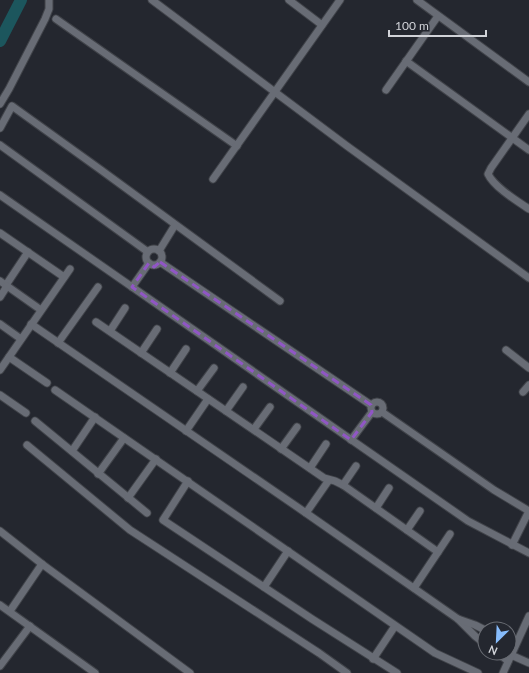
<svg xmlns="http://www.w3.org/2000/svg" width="529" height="673" font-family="Lato,sans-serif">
<rect width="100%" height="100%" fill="#24272f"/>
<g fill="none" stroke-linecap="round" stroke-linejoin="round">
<polyline stroke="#1c565d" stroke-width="12" points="0,41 21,0"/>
<g stroke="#404349" stroke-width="9">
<g id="minor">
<polyline points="152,0 347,146 529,278"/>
<polyline points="289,0 322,25"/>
<polyline points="417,0 529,82"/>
<polyline points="56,19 237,146"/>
<polyline points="406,61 529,150"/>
<polyline points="386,90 438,16"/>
<polyline points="0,104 9,89 45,19 49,9 49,0"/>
<path d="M 529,114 L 491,168 L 488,174 C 494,187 517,201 529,209"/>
<polyline points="0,128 12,106 101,170 280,301"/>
<polyline points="0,145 148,252"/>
<polyline points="213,179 340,0"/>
<polyline points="0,195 468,521 529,553"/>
<polyline points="0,233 64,277"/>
<circle cx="154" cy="257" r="8"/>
<polyline points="159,251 175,225"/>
<path d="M 160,262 C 230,310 301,357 371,405"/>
<polyline points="0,281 41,310"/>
<polyline points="6,285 28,252"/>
<polyline points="132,287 149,263"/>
<polyline points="0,297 7,286"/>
<polyline points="96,322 324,478 335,481 343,485 438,552"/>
<polyline points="0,324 21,339"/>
<polyline points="31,324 306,513 458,619 475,636 485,644"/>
<polyline points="110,331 125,308"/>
<polyline points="58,343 98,287"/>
<polyline points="506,350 529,368"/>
<polyline points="141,353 157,329"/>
<polyline points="9,357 47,383"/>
<polyline points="0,370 70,269"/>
<polyline points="170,373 186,349"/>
<polyline points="55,390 422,644 435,653 478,673"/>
<polyline points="197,391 214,368"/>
<polyline points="523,392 529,385"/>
<polyline points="0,395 26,413"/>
<circle cx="377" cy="408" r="6"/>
<polyline points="226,411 243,387"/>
<polyline points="382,412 494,490 529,511"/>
<polyline points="35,421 147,513"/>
<polyline points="254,429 270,407"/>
<polyline points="186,431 208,399"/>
<polyline points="351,440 372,412"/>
<polyline points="27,445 130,530 319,653 347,673"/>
<polyline points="281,449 297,427"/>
<polyline points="72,451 95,417"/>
<polyline points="310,468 326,444"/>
<polyline points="98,474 124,438"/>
<polyline points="188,481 163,520 312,619 397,673"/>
<polyline points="343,485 356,466"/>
<polyline points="128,498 156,459"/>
<polyline points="376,508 389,488"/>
<polyline points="306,513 329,480"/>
<polyline points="407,530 420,511"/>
<polyline points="0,531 42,564 190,673"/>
<polyline points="512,545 529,511"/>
<polyline points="264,587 288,551"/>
<polyline points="414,588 450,534"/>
<polyline points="0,605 95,673"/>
<polyline points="10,611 42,564"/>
<polyline points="458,619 475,625 485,630"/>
<polyline points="498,653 508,661"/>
<polyline points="511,655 529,663"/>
<polyline points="373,659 395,626"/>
<polyline points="0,666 30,626"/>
<polyline points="503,673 529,616"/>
</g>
</g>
<use href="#minor" stroke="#686c75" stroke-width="7"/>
</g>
<path fill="none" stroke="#9056c5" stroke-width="3" stroke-dasharray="8 5" stroke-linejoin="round" d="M 160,262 L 371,405 L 372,412 L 351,440 L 132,287 L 149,263 L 154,267 Z"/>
<g transform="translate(497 641) rotate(204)"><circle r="19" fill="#24272f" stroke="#696c73"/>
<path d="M0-3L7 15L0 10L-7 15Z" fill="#86bbfb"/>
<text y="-6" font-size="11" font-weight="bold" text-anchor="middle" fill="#d1d3d8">N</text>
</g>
<path d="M389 30v6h97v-6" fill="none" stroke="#d1d3d8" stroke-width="2"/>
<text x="395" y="30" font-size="12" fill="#d1d3d8" stroke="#24272f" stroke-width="3" paint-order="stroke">100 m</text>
</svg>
